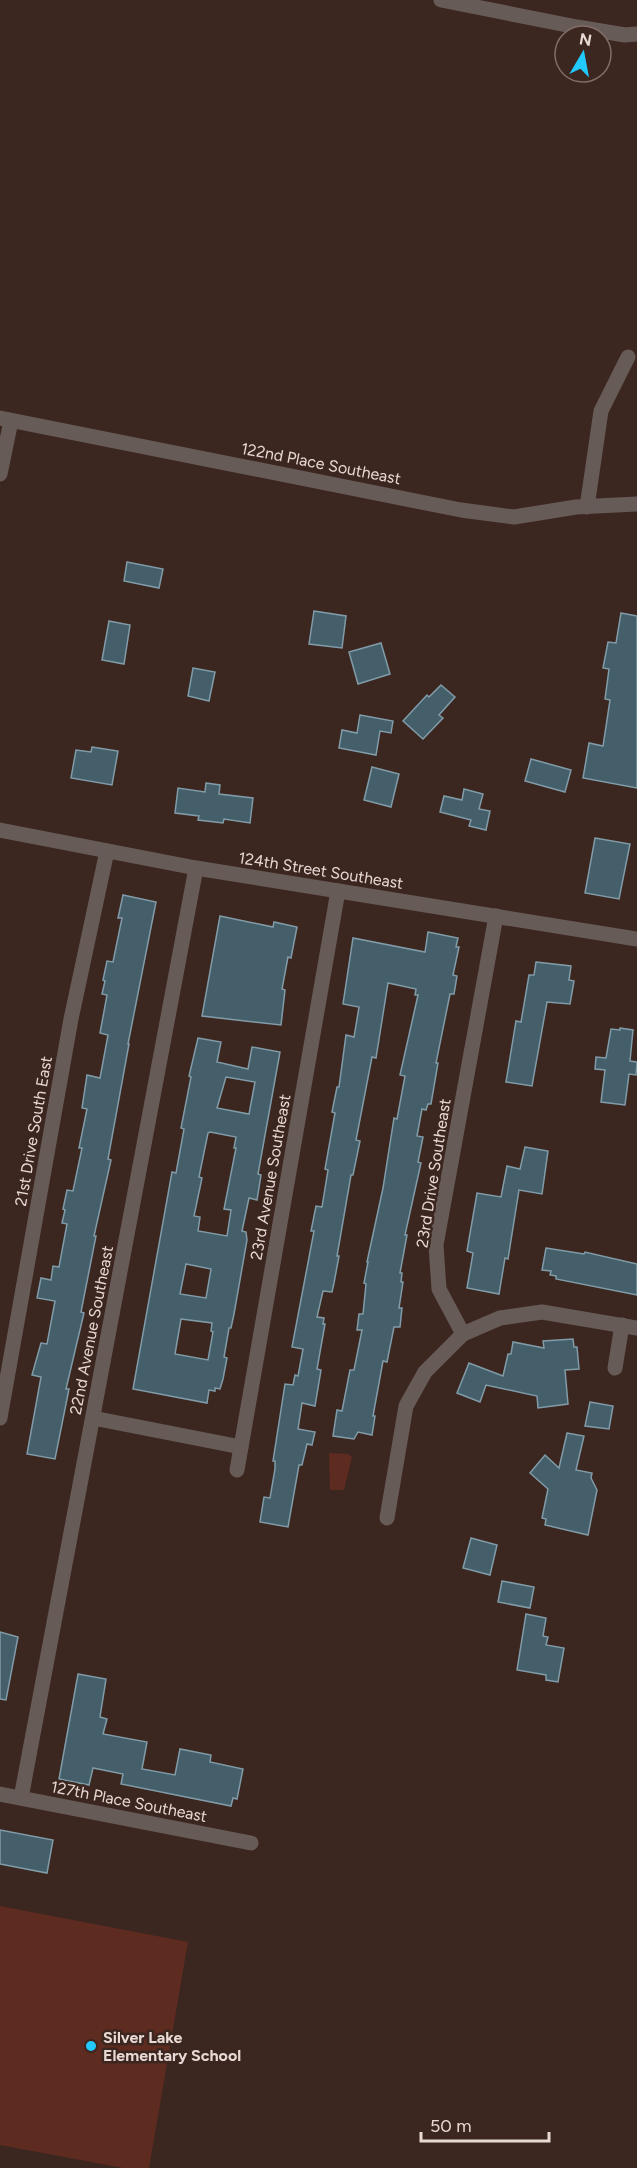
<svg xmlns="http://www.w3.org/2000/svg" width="637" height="2168" font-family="Figtree,sans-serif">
<rect width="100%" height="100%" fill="#3c2620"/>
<g fill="#5d2b1f">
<polygon points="329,1453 348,1454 352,1457 344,1490 330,1490"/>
<polygon points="0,1906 188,1942 149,2168 123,2168 0,2145"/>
</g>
<g fill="#455f6a" stroke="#809ca8" stroke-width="1.5" fill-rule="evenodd">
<polygon points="127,562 163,569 159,588 124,581"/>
<polygon points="314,611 346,616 342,648 309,644"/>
<polygon points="621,613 637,616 637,788 583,778 589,743 603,746 610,700 605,699 609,669 603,668 608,642 616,643"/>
<polygon points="109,621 130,625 124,664 102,660"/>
<polygon points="381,643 390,674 358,684 349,652"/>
<polygon points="193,668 215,672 209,701 188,696"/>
<polygon points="441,685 455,697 439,715 443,718 423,739 403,721 427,695 429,697"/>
<polygon points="360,715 393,721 391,733 380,731 376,755 339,748 342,730 357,733"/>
<polygon points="92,747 118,751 112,785 71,778 76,750 91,752"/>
<polygon points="531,759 571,770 565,792 525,781"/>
<polygon points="372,767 399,774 391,807 364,800"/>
<polygon points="206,783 220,785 219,794 253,798 250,823 224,819 223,823 198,820 199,816 175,813 178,788 205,792"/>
<polygon points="464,789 483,794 479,809 490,811 486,830 469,826 471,820 440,812 444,796 462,800"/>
<polygon points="595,838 630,844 619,899 585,893"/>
<polygon points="123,895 156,902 128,1044 129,1044 108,1159 111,1160 94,1236 96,1236 81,1312 84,1313 66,1389 69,1389 55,1459 27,1454 41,1377 32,1375 41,1343 47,1344 55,1301 37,1298 41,1278 51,1280 53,1266 59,1267 67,1224 62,1223 65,1210 63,1209 67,1190 73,1191 82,1148 79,1148 87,1109 82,1108 87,1075 100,1078 108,1035 100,1033 107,995 102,994 105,981 103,980 107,961 113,962 122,918 118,918"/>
<polygon points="220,916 273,927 274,922 297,927 291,958 288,957 282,989 285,990 281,1025 202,1016"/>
<polygon points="428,932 458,938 456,947 459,947 453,975 457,976 454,994 450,994 436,1063 438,1063 431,1104 428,1104 426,1110 422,1109 417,1136 423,1137 418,1162 421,1163 405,1235 407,1235 400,1273 402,1273 401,1282 403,1282 399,1308 402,1308 400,1327 394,1327 387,1362 383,1361 373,1416 375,1416 372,1435 358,1432 354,1439 333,1436 337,1410 342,1411 350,1370 354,1370 362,1330 357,1330 359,1314 363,1314 366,1284 364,1283 368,1262 367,1262 383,1188 394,1118 397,1119 405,1076 400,1075 418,995 415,995 416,989 388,983 376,1058 372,1057 356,1140 360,1141 353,1175 351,1175 337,1256 339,1256 334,1283 332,1292 323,1291 317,1317 324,1318 323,1324 325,1324 317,1369 321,1370 315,1406 302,1403 298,1429 315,1432 312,1445 307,1444 302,1465 299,1465 288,1527 260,1522 264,1497 270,1498 275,1469 275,1461 273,1461 285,1384 293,1385 295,1375 298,1376 303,1349 292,1347 314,1231 311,1231 316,1206 322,1207 328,1170 325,1169 335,1113 332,1112 337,1087 339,1087 346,1035 354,1037 359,1007 343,1004 353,938 425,952"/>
<polygon points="536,962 571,966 569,980 574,981 570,1004 547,1002 532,1086 506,1082 516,1021 521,1022 529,975 534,975"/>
<polygon points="620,1028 633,1030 630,1061 637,1062 636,1075 629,1074 625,1105 601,1102 605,1070 595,1069 596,1057 606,1058 611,1029 620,1030"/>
<path d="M 198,1038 L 221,1042 L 217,1062 L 248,1069 L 252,1047 L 280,1052 L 258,1174 L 261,1175 L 257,1200 L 249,1198 L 242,1231 L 246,1232 L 247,1240 L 234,1314 L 231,1328 L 229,1328 L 224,1357 L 227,1358 L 223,1379 L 220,1389 L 215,1388 L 215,1391 L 209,1390 L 207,1403 L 133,1389 L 172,1172 L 176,1173 L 184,1129 L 181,1128 L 191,1077 L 189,1076 ZM 226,1077 L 255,1082 L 249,1114 L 217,1108 ZM 210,1132 L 236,1137 L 234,1148 L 236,1148 L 224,1209 L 231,1210 L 227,1236 L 198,1231 L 200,1217 L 194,1216 L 202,1178 L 199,1177 L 208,1133 ZM 186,1264 L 211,1269 L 206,1298 L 180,1294 ZM 181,1319 L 212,1323 L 211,1331 L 213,1332 L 208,1360 L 175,1354 Z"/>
<polygon points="525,1147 548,1151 542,1194 519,1190 508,1259 505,1258 499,1294 467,1288 473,1253 467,1251 477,1193 501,1197 507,1166 520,1169"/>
<polygon points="546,1248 584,1254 585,1252 637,1264 637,1295 556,1279 556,1276 550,1275 551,1271 542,1270"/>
<polygon points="573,1339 574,1347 577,1347 579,1369 565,1370 568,1404 538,1408 537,1396 486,1385 480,1402 457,1393 469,1363 503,1376 508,1354 511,1354 513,1342 544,1348 543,1341"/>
<polygon points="590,1402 613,1406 609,1429 585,1426"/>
<polygon points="567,1433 584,1436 576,1470 592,1473 591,1478 597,1490 588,1535 545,1525 546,1519 542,1518 548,1489 530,1473 545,1455 559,1468"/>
<polygon points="471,1538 497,1545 490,1575 463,1568"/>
<polygon points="502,1581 534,1587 530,1608 498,1602"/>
<polygon points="526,1614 546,1618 543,1636 548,1637 546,1645 564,1648 558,1682 546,1680 546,1675 517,1670"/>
<polygon points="0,1632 18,1637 6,1700 0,1699"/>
<polygon points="78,1674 106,1679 100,1717 107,1719 103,1734 147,1742 142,1769 175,1775 180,1749 211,1755 210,1762 243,1769 237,1799 233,1798 231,1806 121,1784 123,1774 93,1768 89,1785 59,1779"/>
<polygon points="0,1830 53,1840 47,1873 0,1864"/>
</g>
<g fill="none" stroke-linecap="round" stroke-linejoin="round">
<g stroke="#675b58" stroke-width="15">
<polyline points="441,0 577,27 625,35 637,34"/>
<polyline points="0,418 461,510 514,517 576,507 637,504"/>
<polyline points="0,474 11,421"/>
<polyline points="587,507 601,411 628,357"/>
<polyline points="0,830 196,868 637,939"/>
<polyline points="463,1334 500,1318 542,1312 637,1328"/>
<polyline points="615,1368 622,1325"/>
<polyline points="0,1418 71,1019 107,851"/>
<polyline points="93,1418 241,1447"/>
<polyline points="237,1470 338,891"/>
<polyline points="387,1518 406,1406 425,1372 463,1334 439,1289 436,1245 496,916"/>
<polyline points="0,1794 251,1843"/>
<polyline points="21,1798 196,868"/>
</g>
</g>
<circle fill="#22c9fd" stroke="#3c2620" stroke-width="2" cx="91" cy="2046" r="6"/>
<g text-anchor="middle" stroke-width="5" stroke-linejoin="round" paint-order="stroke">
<g font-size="16" fill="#e8d9d5" stroke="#3c2620">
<text transform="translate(321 463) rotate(11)" y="6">122nd Place Southeast</text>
<text transform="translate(321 870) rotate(9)" y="6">124th Street Southeast</text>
<text transform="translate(33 1131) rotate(-80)" y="6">21st Drive South East</text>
<text transform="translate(433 1173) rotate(-81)" y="6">23rd Drive Southeast</text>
<text transform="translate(270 1177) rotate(-80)" y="6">23rd Avenue Southeast</text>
<text transform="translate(91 1330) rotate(-79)" y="6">22nd Avenue Southeast</text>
<text transform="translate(129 1801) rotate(11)" y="6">127th Place Southeast</text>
</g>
<g font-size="16" font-weight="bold" fill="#e8d9d5" stroke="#3c2620" text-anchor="start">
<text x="103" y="2043">Silver Lake<tspan x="103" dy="18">Elementary School</tspan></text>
</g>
</g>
<g transform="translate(583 54) rotate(10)"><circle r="28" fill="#3c2620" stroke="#816e68" stroke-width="1.5"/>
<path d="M0-4.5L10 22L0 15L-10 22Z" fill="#22c9fd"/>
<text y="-9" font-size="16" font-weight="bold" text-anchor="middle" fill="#e8d9d5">N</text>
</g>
<path d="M421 2132v9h128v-9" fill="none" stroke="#e8d9d5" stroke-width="3"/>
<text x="430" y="2132" font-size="18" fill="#e8d9d5" stroke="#3c2620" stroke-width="4.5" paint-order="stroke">50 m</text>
</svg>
